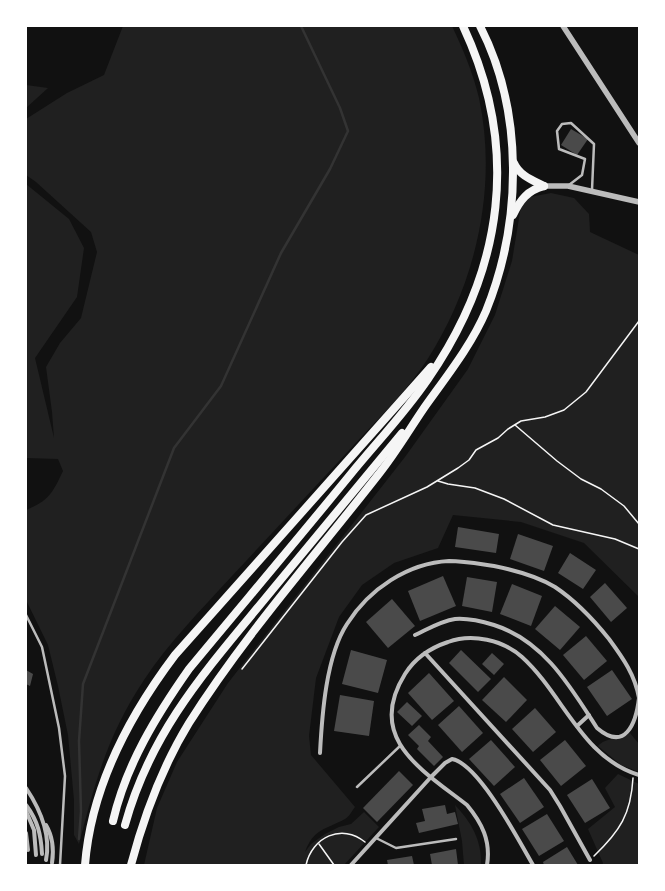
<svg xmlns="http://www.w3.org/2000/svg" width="665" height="891" font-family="'Golos Text',sans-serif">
<rect width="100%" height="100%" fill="#111"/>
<g fill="#202020">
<path d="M 123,26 L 452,26 C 463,49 473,73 479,98 C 498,187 476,284 427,360 C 406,392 378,419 352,447 C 312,490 271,534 231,577 C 201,610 169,642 144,680 C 108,734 95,782 79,844 L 74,835 L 74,800 L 68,735 L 58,686 L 48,645 L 26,600 L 26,510 C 49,501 53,492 63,471 L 58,459 L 26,458 L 26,184 L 69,219 L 84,248 L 77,297 L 35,358 L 54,438 L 52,412 L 46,367 L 60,343 L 81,318 L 97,252 L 91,232 L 36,182 L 26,175 L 26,119 L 67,93 L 104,75 Z"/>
<polygon points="26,85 48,88 26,108"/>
<path d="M 551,193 L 574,198 L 589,214 L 590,232 L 639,255 L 639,597 L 584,543 L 521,522 L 453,515 L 438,548 L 394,563 L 362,585 L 339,617 L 316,678 L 309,736 L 311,755 L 355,807 C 352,811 349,817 345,819 C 325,830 314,828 305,852 L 311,844 L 325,834 L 339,827 L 351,824 L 364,812 L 379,827 L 344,865 L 144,865 L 157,808 L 177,762 L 228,683 L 405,457 L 468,369 L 495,315 L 512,261 L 521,206 L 530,197 Z"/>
<path d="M 630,733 L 639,744 L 639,772 L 621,765 L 598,746 C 607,736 619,741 630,733 Z"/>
<polygon points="618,774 639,784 639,865 602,865 603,863 588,829 615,807 605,788"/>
<path d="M 455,805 C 471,822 482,840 481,865 L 464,865 L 462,841 Z"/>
</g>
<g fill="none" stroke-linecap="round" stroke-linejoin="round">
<polyline stroke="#333" stroke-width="2.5" points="79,839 81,811 79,741 83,684 174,448 221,386 281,253 330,169 348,131 340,108 301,26"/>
</g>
<g fill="#4a4a4a">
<polygon points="571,129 588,139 577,155 561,145"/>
<polygon points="458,527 499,534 496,553 455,547"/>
<polygon points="518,534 553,546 544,571 510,559"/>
<polygon points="570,553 596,570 583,589 558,573"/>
<polygon points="443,576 456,606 420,621 408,591"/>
<polygon points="467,577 497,582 492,612 462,606"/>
<polygon points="605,583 627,608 611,622 590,597"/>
<polygon points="512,584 542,596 531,626 500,614"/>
<polygon points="392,599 415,626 388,648 366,622"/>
<polygon points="555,606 580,627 560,650 535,629"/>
<polygon points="586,636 607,661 584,680 563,655"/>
<polygon points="351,650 387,660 378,693 342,684"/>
<polygon points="461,650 491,679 478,692 449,663"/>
<polygon points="492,653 504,664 494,675 482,664"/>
<polygon points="26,670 33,674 30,686 26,684"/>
<polygon points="612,670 632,699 607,716 587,687"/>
<polygon points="429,673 454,701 432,720 408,693"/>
<polygon points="504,677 527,700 506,722 482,700"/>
<polygon points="340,695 374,701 369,736 334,731"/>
<polygon points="407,702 422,716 412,726 397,712"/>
<polygon points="459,706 483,733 462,752 438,725"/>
<polygon points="535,708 556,732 533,752 512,729"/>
<polygon points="419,725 431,737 428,741 443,757 434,766 417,749 419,746 408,735"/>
<polygon points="491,740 515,767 494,786 469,759"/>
<polygon points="565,740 586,766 561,786 540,760"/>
<polygon points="399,771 413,785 377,822 363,808"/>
<polygon points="524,778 544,807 520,823 500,794"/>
<polygon points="592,779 610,808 585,823 567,795"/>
<polygon points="445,805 447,814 455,812 458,824 419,833 416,823 425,821 422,809"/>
<polygon points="547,814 564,841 539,856 522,829"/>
<polygon points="567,847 578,865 544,865 543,862"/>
<polygon points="456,849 458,865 432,865 430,854"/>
<polygon points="412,856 414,865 388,865 387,860"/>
</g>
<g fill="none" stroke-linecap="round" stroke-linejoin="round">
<g stroke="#f5f5f5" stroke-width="1.5">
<polyline points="515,425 557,461 581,479 601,489 624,506 639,524"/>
<polyline points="438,481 448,484 475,488 504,499 553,525 615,539 639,549"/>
<polyline points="242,669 342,542 366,515 427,487 458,468 469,460 476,450 498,438 508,429 521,421 545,417 564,410 586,392 639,321"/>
<polyline points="319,844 334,865"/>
<path d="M 594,856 C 620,831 631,814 633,778"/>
<path d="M 306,865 C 312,837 342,823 365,842"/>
</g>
<g stroke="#bcbcbc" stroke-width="2.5">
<polyline points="569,185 582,175 585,159 559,149 557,131 562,124 571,123 594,144 592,190"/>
<polyline points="26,615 42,647 59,728 65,776 60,865"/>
<polyline points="357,787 400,746"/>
<polyline points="376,838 396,848 456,839"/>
</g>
<g stroke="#bcbcbc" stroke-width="4">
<path d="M 415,635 C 428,629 441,621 455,619 C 468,618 481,621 494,625 C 544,641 570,686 597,728 C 625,752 636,724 639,698"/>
<polyline points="425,653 550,790 560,806 590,860"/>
<polyline points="577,726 589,715"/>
<path d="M 320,753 C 322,715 326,656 347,624 C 369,589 408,563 449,561 C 464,561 480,564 494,566 C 514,570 537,576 555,587 C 576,601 593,619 609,639 C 623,658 635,675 639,698"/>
<path d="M 26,788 C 40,809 51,835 46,860"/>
<path d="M 26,805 C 38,821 41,835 42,854"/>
<polyline points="26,811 34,830 36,855"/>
<path d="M 46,825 C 53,837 54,850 52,863"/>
<polyline points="26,833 28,850"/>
<path d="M 351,865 L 431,777 L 445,763 L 452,759 C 479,764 519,841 533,865"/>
<path d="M 487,865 C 491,841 482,823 467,805 C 422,770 365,738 405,674 C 415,658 430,648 448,642 C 472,633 503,640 522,657 C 563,694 582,758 639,775"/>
</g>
<g stroke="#bcbcbc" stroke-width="5.5">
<polyline points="563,26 639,143"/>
<polyline points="544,186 568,186 639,202"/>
</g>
<g stroke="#f5f5f5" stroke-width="8">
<path d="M 514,163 C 519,175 532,180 544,186"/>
<path d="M 513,215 C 520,200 528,190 544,186"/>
<path d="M 113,821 C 126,765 156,716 189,669 C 242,605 297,540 350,475 C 376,443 405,413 428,379 C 504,269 520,148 463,26"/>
<path d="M 125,825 C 152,727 211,665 273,589 C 316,537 359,485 402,433"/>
<path d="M 85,865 C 91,788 129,716 175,655 L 431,367"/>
<path d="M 131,865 C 144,816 162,767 189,723 C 244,636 314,557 378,475 C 395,454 409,430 424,408 C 446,377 471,346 486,311 C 522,222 524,112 480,26"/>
</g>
</g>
<rect width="665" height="891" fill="none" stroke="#ffffff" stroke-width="54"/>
</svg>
